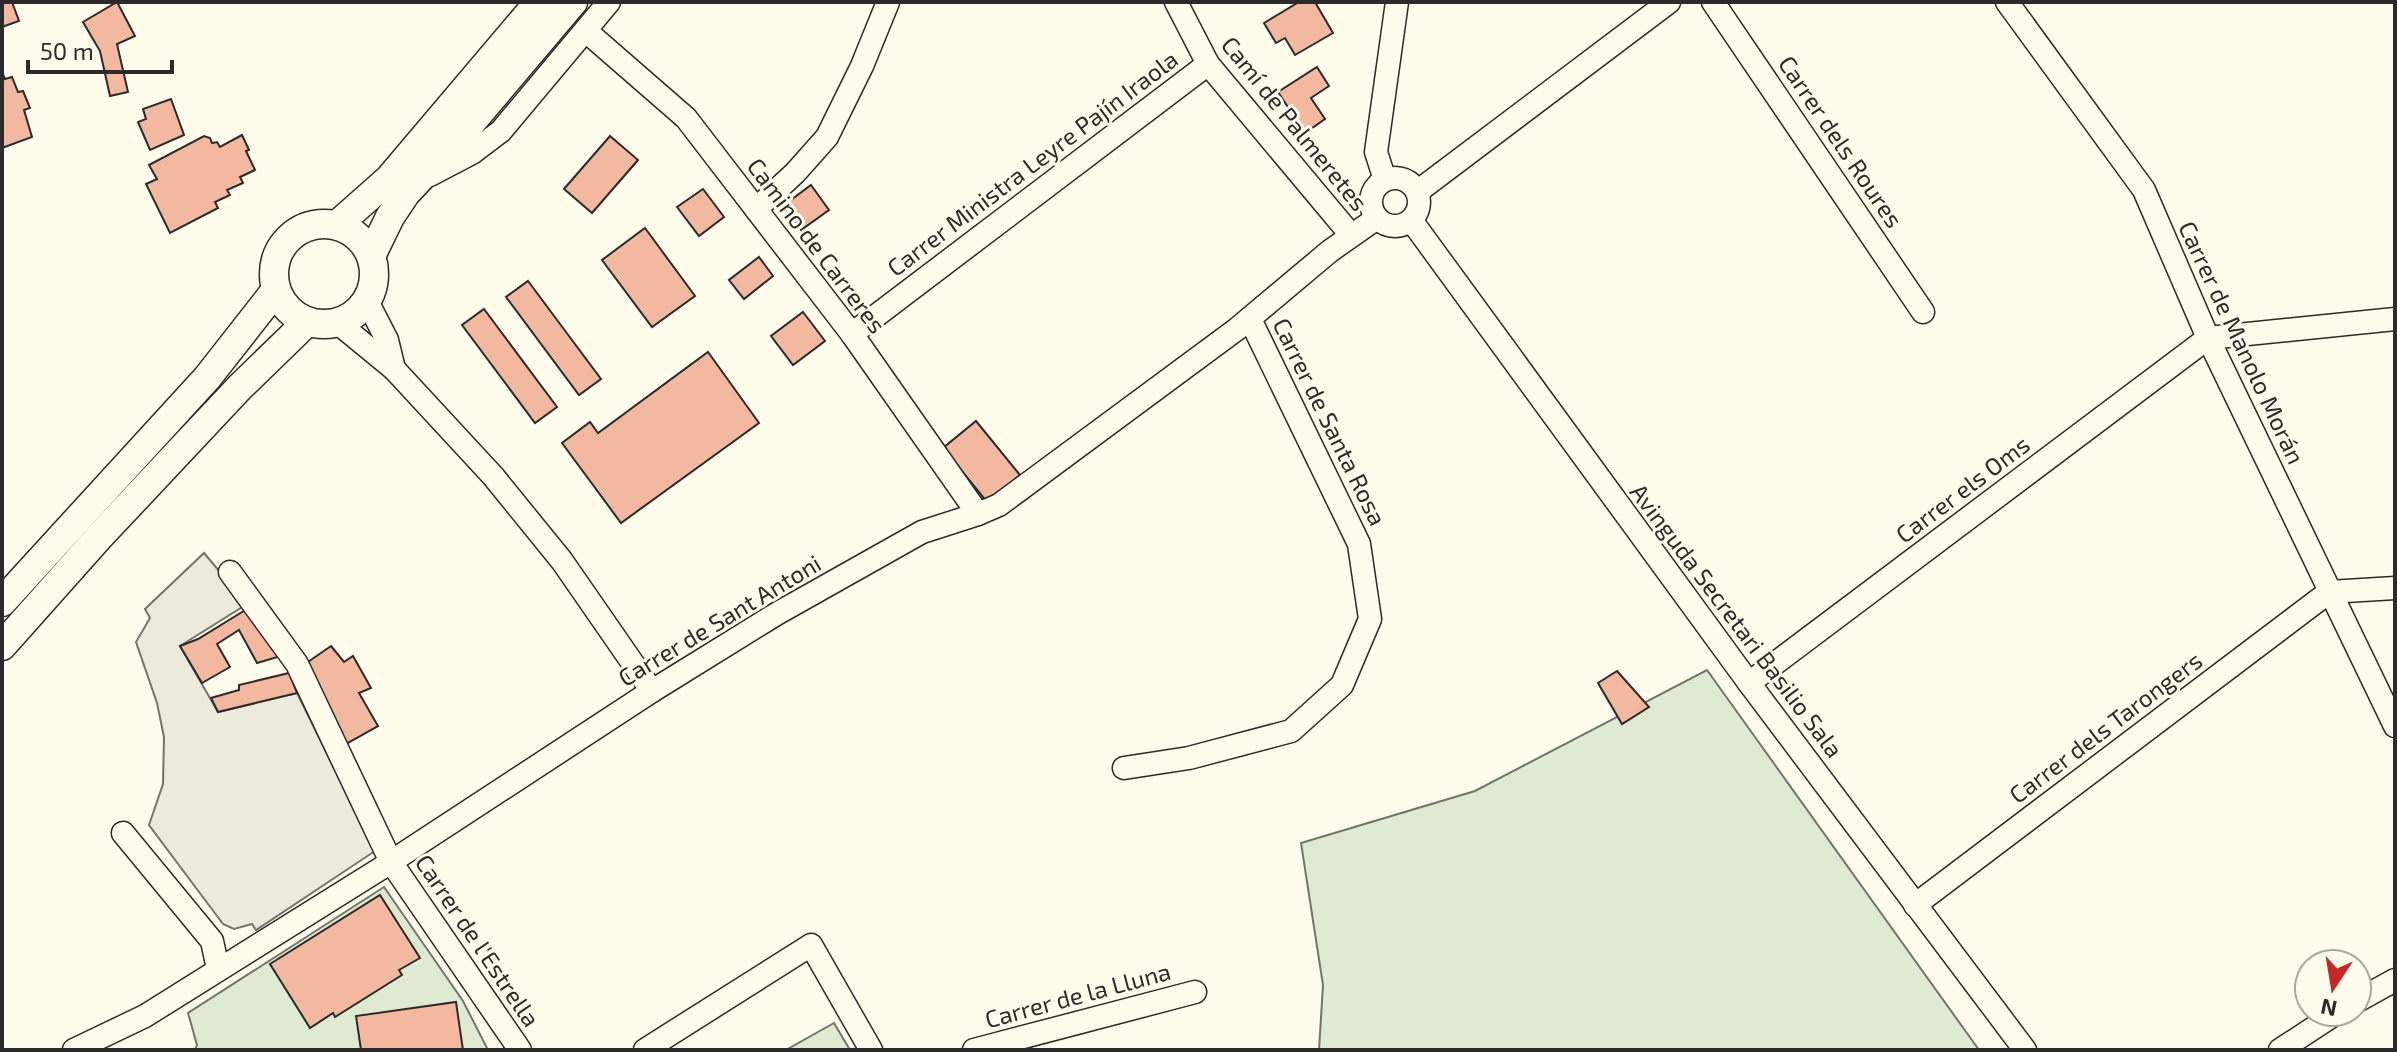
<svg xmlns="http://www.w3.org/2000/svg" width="2397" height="1052" font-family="'Exo 2',sans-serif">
<rect width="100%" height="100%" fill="#fdfbea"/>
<g fill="#deebd1" stroke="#74746e" stroke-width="2">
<polygon points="1707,670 1979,1050 1319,1050 1323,985 1301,843 1475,791"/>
<polygon points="384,887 463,1001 488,1050 195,1050 197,1045 188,1013"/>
<polygon points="834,1023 850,1050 786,1050"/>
</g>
<polygon fill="#eceadb" stroke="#74746e" stroke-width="2" points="204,553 247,604 180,646 218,712 297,693 375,851 256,930 252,924 234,929 223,924 149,825 163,784 164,737 157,703 136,642 150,618 145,609"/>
<g fill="#f2b8a0" stroke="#2b2b2b" stroke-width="2">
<polygon points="2,2 12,2 19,21 2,27"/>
<polygon points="117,2 135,36 117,44 128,92 110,96 100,51 83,22"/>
<polygon points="1299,2 1315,2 1333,33 1295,55 1285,38 1276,43 1264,23"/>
<polygon points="1317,67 1329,86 1311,98 1325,119 1305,133 1278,92"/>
<polygon points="2,72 5,79 12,77 18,92 23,91 30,108 24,110 32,137 2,148"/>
<polygon points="171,99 184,135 150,150 138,122 146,119 143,109"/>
<polygon points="242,135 249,150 246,151 255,170 240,177 243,183 227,190 230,195 215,202 218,208 170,233 146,184 157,179 149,165 204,136 210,138 212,143 217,142 220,147"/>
<polygon points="610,136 638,160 592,213 564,189"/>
<polygon points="811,185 829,210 801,230 783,206"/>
<polygon points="703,189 724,217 699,236 677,207"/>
<polygon points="645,228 695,296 652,327 602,260"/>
<polygon points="759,257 773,276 744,299 729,280"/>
<polygon points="528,281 601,379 579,395 506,297"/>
<polygon points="484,309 557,407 535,423 462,325"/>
<polygon points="803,312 825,341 793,365 771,336"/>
<polygon points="708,352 759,423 621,523 562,443 590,422 598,433"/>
<polygon points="976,421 1020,475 987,502 943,448"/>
<polygon points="247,609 281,656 257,663 239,630 217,644 230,667 202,683 180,646 198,639"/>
<polygon points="331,646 344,662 353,656 371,688 359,693 378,726 344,745 305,664"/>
<polygon points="1617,671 1649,707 1622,724 1598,683"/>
<polygon points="289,673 297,693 218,712 211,698 239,690 239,685"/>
<polygon points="380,895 420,958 399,970 402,975 335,1017 333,1013 310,1028 270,964"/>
<polygon points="456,1002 463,1050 361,1050 356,1016"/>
</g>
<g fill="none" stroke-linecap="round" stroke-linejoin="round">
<g stroke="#2b2b2b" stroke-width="25">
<g id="minor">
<polyline points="1176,2 1208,64 1351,235"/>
<polyline points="1713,2 1923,312"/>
<polyline points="2007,2 2144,190 2208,338 2395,726"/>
<polyline points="586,31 686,118 852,334 978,514"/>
<polyline points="430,175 472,153 501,131 609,2"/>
<circle cx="1395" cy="202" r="24"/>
<polyline points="1385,180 1376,152 1397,2"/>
<polyline points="1417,192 1669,2"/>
<polyline points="756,209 795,173 827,137 862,66 888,2"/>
<polyline points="1411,220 1749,683 2025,1050"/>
<polyline points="367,301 387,340 394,369"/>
<polyline points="338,323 394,369 493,476 562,561 652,691"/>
<polyline points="852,334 1208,64"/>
<polyline points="230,572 297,664 391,862 520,1050"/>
<polyline points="1749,683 2208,338 2395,319"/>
<polyline points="1124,768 1189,758 1291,731 1342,685 1370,619 1359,544 1250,319"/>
<polyline points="123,833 212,941 218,969"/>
<polyline points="1915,905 2329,592 2395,588"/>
<polyline points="2357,1001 2395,980"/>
<polyline points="74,1050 145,1016 380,869 652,691 778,613 922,532 978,514 999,505 1237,329 1330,251 1377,218"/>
<polyline points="645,1050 811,945 871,1050"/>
<polyline points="974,1050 1195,992"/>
<polyline points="2280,1050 2338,1012"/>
</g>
</g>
<g stroke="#2b2b2b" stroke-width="31">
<g id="major">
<circle cx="324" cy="274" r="50"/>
<polyline points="337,225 389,179 539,2"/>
<polyline points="371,256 390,217 406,193 458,138 573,2"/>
<polyline points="2,602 207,378 276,290"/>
<polyline points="2,646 99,537 240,387 307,322"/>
</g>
</g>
<use href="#minor" stroke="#fdfbea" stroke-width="22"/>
<use href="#major" stroke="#fdfbea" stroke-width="28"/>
</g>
<g text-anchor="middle" stroke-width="6" stroke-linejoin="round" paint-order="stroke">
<g font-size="24" fill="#2b2b2b" stroke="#fdfbea">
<text transform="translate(1294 124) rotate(51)" y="8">Camí de Palmeretes</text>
<text transform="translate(1840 142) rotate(56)" y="8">Carrer dels Roures</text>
<text transform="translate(1033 164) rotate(-37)" y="8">Carrer Ministra Leyre Pajín Iraola</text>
<text transform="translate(816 246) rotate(53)" y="8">Camino de Carreres</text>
<text transform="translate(2241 343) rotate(65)" y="8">Carrer de Manolo Morán</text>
<text transform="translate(1329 422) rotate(64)" y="8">Carrer de Santa Rosa</text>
<text transform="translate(1963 490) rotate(-37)" y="8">Carrer els Oms</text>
<text transform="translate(720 621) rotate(-31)" y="8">Carrer de Sant Antoni</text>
<text transform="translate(1736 621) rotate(53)" y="8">Avinguda Secretari Basilio Sala</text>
<text transform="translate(2106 728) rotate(-37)" y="8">Carrer dels Tarongers</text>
<text transform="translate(477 941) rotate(56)" y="8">Carrer de l'Estrella</text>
<text transform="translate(1078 996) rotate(-15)" y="8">Carrer de la Lluna</text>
</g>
</g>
<rect width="2397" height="1052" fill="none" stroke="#2b2b2b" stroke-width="8"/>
<g transform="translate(2333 988) rotate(192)"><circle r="38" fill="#fdfbea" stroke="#a9a89e" stroke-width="2"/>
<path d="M0-6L14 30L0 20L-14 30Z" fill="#c62828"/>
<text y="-12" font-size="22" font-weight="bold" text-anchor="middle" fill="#2b2b2b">N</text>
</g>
<path d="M28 60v12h144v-12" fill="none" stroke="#2b2b2b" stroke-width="4"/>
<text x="40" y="60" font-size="24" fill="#2b2b2b" stroke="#fdfbea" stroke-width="6" paint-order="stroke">50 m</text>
</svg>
